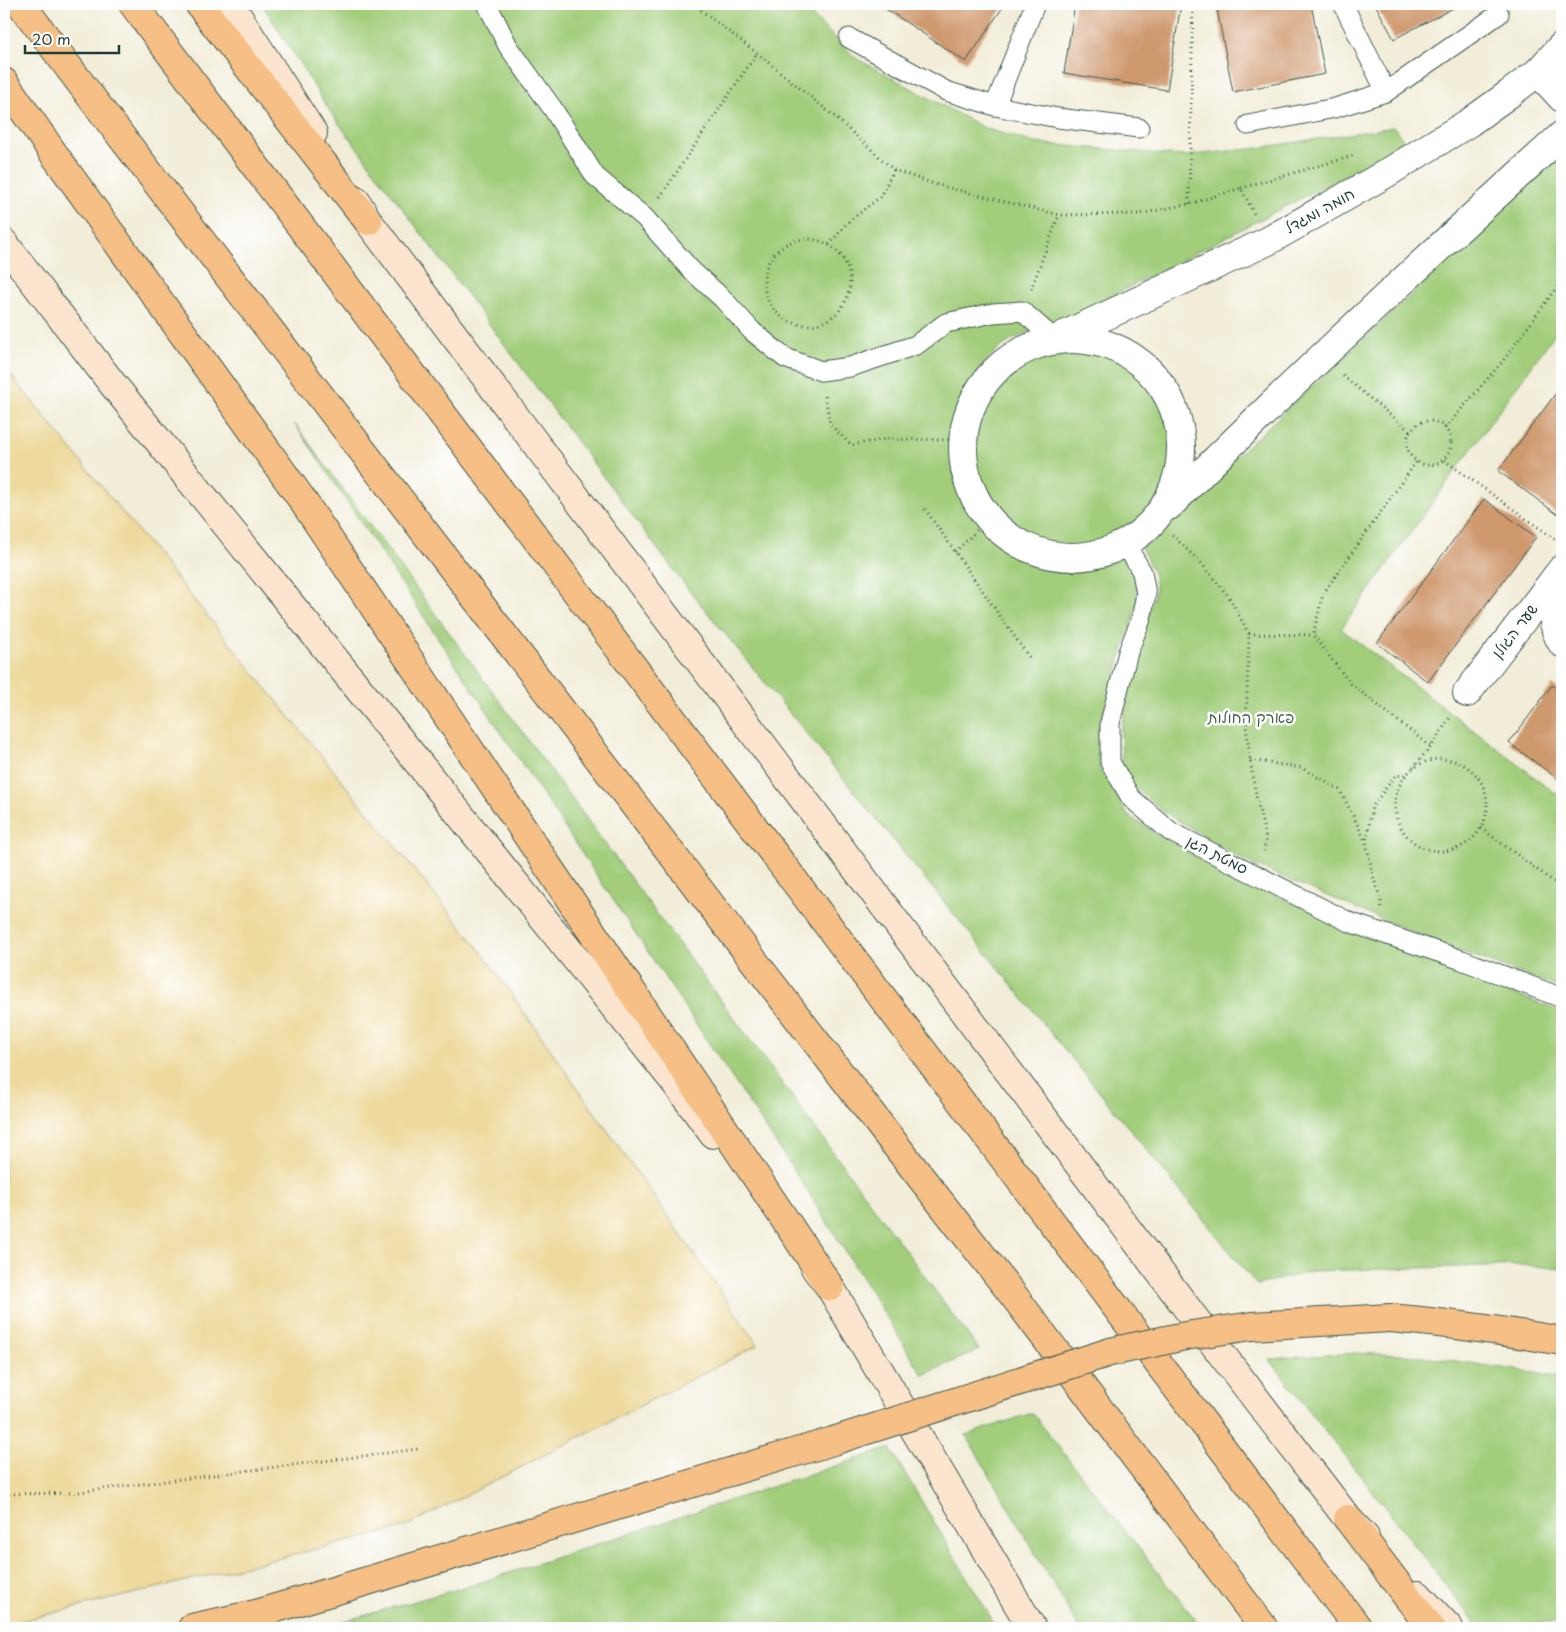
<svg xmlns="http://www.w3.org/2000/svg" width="1566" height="1632" font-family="'Playpen Sans','Playpen Sans Hebrew',sans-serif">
<rect width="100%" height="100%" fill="#fff"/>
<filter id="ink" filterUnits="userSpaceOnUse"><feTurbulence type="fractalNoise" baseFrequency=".02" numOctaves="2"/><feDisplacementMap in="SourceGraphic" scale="10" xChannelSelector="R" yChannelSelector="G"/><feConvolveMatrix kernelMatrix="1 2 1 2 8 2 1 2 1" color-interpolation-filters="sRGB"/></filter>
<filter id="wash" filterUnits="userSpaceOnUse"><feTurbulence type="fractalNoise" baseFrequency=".0096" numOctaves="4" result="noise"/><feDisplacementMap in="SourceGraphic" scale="20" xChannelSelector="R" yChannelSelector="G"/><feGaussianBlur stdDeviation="1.12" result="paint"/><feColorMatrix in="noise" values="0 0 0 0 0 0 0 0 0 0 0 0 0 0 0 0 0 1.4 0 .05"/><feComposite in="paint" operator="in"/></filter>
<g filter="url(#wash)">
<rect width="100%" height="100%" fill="#f1edd8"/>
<g fill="#a2ce7b" stroke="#608658">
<path d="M 262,4 L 800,4 L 856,58 L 984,128 L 1035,143 L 1183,156 L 1258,148 L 1394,127 L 1406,144 C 1298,200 1189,256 1081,312 C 1050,328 1016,330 991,356 C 962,384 944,450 958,488 C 976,535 1034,572 1084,566 C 1097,565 1110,558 1122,553 L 1139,583 L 1135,612 L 1098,731 L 1100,768 L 1128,816 L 1208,864 L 1275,895 L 1482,982 L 1562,1012 L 1562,1269 L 1525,1265 L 1313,1271 L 1257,1285 L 677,575 L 331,113 Z"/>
<polygon points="1562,156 1562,324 1341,629 1562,798 1562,989 1426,938 1245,861 1161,810 1122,776 1121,730 1132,674 1156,588 1153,572 1140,545"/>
<circle cx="1072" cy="447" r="105"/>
<polygon points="295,424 979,1350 923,1375 805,1187"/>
<polygon points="1356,1353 1423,1356 1535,1373 1562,1378 1562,1623 1477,1625 1269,1359"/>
<polygon points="1032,1413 1202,1628 1079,1628 966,1435"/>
<polygon points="890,1448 997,1628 319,1628 472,1585"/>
</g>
<polygon fill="#eeda9e" stroke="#868c69" points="4,367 484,955 758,1345 403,1528 4,1625"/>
<g id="blocks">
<g fill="#cf996e">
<polygon points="881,4 1005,4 966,62 880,5"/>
<polygon points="1075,4 1181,4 1167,90 1064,73"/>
<polygon points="1216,4 1311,4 1325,74 1233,92"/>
<polygon points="1375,4 1461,4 1394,39"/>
<polygon points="1562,385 1562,507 1557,514 1498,471"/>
<polygon points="1484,499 1536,537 1428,682 1377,643"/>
<polygon points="1552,685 1562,692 1562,782 1509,743"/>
</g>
</g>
</g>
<g filter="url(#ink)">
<use href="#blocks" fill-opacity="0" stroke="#3e574d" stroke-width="1"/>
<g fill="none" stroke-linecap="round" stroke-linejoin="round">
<g stroke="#3e574d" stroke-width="21">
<g id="service">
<polyline points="487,4 508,46 553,109 595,176 645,218 691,270 723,299 752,331 785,358 821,371 850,367 916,345 946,323 993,313 1022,311 1054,339"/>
<polyline points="1343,4 1386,92"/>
<polyline points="849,38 946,91 995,106 1058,118 1139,128"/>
<polyline points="995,106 1035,4"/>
<polyline points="1248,125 1335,108 1386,92 1499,14"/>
<polyline points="1125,543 1142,572 1146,594 1141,619 1128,652 1110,723 1110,762 1131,798 1171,832 1349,922 1462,960 1562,998"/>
</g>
</g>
<g stroke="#3e574d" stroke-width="30">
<g id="minor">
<polyline points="1538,72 1562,98"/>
<path d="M 1556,577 C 1553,599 1549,624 1562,643"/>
<polyline points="1467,693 1562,569"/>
</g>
</g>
<g stroke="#3e574d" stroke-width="30">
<g id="tertiary">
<polyline points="1062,336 1268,241 1387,173 1470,122 1509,94 1538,72 1562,46"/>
<circle cx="1072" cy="448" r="109"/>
<path d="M 1169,506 C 1296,378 1429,256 1562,135"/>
</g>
</g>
<g stroke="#3e574d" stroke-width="30">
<g id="secondary">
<polyline points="230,4 313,133"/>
<polyline points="356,201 368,221 1223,1356 1348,1519 1365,1537"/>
<polyline points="4,243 111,382 408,750 677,1085 713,1134"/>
<polyline points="815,1268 830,1287 1032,1628"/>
<polyline points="1418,1595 1449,1628"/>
</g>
</g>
<g stroke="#3e574d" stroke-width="30">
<g id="motorway">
<polyline points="21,4 94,101 886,1133 1017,1300 1264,1628"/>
<polyline points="133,4 1358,1628"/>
<polyline points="199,4 368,221"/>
<polyline points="4,82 56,157 301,498 830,1287"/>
<path d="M 1390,1318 C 1448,1323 1505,1331 1562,1341"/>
<polyline points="1348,1519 1431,1628"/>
<polyline points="192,1628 256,1614 357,1584 833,1441"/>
</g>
</g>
<g stroke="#3e574d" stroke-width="3" stroke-dasharray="1 4" stroke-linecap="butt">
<polyline points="693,4 757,53 835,117 894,170 934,184 1059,215 1139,214 1189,204 1241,188 1254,214"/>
<polyline points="1241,188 1353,156"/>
<polyline points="660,197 757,53"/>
<polyline points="1189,204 1193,4"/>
<circle cx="807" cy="282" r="43"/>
<polyline points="829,245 847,223 880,197 894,170"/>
<polyline points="1031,289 1059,215"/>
<polyline points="1343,376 1410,431"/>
<polyline points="825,396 830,424 851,445 887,439 962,440"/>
<circle cx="1429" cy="443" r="22"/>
<polyline points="1445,428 1503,361 1562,280"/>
<polyline points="1444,460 1556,540"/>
<polyline points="1416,462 1323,594 1313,635 1350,683 1431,747"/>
<polyline points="925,509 1031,660"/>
<polyline points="1172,535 1201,563 1229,597 1249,634 1246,725 1250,760 1257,800 1266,840 1264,851"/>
<polyline points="955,552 988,519"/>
<polyline points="1249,634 1313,635"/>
<circle cx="1441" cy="805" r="46"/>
<polyline points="1250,760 1302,768 1340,790 1366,842"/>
<polyline points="1413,767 1431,747 1451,716"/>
<polyline points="1481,828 1562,888"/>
<polyline points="1381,907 1381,900 1373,876 1366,842 1372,807 1395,776 1408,774"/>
<polyline points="4,1494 71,1493 418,1449"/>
</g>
<use href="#service" stroke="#fff" stroke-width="19"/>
<use href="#minor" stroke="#fff" stroke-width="28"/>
<use href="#tertiary" stroke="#fff" stroke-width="28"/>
<use href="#secondary" stroke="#fbe5cf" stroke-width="28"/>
<use href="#motorway" stroke="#f5bf86" stroke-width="28"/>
<g stroke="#3e574d" stroke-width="30" stroke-linecap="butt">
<polyline id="motorway-bridge" points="833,1441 1110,1352 1185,1336 1252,1326 1390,1318"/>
</g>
<use href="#motorway-bridge" stroke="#f5bf86" stroke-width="28"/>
</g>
</g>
<g text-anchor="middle" stroke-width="5" stroke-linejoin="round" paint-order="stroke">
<g font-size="15" fill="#1f3d34" stroke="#fff">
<text transform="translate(1320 211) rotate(-29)" y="5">חומה ומגדל</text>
<text transform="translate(1515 631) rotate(-52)" y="5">שער הגולן</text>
<text transform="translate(1217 855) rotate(27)" y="5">סמטת הגן</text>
</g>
<g font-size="15" fill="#406146" stroke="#fff">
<text x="1251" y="723">פארק החולות</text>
</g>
</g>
<rect width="1566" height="1632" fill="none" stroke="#fff" stroke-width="20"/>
<path d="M25 45v8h94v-8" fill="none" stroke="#1f3d34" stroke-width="2.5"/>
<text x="32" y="45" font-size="15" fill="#1f3d34" stroke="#ffffff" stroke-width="4" paint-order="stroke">20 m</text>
</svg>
